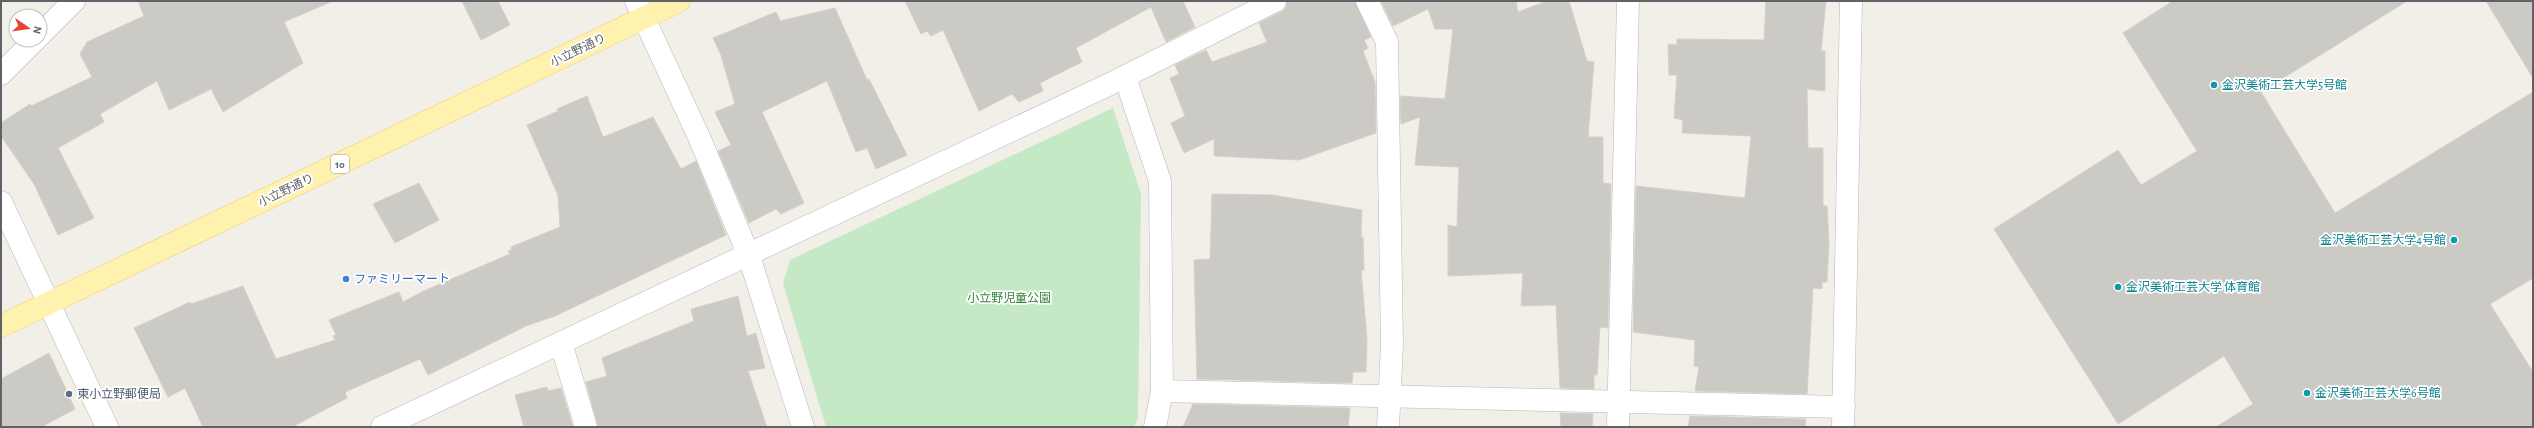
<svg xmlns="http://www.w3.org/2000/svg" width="2534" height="428" font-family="'Alegreya Sans','Noto Sans JP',sans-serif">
<rect width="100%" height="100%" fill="#f1efe8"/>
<polygon fill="#c5e8c5" points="1113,108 1141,194 1138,418 1134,427 826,427 783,283 790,260"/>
<g fill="#cccac5" stroke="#d6d1c6">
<polygon points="138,1 333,1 284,22 303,63 223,112 211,89 169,110 157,81 100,114 104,122 58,148 94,218 58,235 34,184 1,136 1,123 30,104 31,106 92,77 80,54 87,42 144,16"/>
<polygon points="462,1 498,1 510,25 481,40"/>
<polygon points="905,1 1183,1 1195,27 1166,42 1151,7 1076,48 1082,62 1040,83 1043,91 1019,102 1012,94 979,111 943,30 931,36 927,31 921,34"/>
<polygon points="1287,1 1355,1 1371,37 1364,40 1368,48 1363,51 1375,82 1376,133 1299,160 1214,156 1214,139 1184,153 1171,123 1185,116 1170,78 1179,74 1175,65 1206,50 1212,62 1267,42 1259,23 1281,12 1286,8"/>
<polygon points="1381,1 1516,1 1518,12 1547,1 1569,1 1587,61 1594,62 1588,137 1603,137 1603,183 1611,184 1608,328 1600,327 1597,375 1594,375 1594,389 1560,388 1556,305 1521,306 1523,273 1448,276 1448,225 1457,227 1459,167 1415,165 1420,117 1401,124 1400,96 1445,99 1453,29 1435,29 1428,9 1393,26"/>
<polygon points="1766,1 1826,1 1821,51 1825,51 1825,91 1807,89 1808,148 1823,148 1823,206 1827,206 1829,243 1827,282 1822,282 1822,289 1813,288 1807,394 1695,391 1699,367 1694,366 1695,340 1633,332 1636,186 1745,198 1751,136 1682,133 1683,120 1674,118 1677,75 1669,75 1668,44 1677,45 1677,39 1764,40"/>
<polygon points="2173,1 2407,1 2261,92 2335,213 2533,92 2533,278 2490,304 2533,372 2533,427 2216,427 2253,404 2224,356 2118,424 1994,229 2118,150 2141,185 2197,151 2123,33"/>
<polygon points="2486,1 2533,1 2533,78"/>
<polygon points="835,8 867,80 869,79 907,155 876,169 867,148 856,152 827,81 762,112 804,203 781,214 776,209 749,223 718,151 731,145 715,112 735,104 721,55 713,38 776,12 780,21"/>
<polygon points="587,96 603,137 653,117 681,169 696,161 726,235 555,316 526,326 428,375 420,359 345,392 347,398 292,427 203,427 185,388 168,397 134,328 190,302 191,304 243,286 276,359 335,340 333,336 336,335 329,320 399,292 403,302 426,290 510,254 508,251 512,249 511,247 560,227 558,195 527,125 558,111 557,109"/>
<polygon points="419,183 439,220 395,243 373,204"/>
<polygon points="1212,194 1273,195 1362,210 1361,237 1363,237 1364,270 1361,270 1367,339 1366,372 1353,372 1352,383 1197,379 1194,260 1210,259"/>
<polygon points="738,296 747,336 756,333 765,368 748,371 767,427 598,427 586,382 607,376 602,358 694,321 691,309"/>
<polygon points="49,353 75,409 41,427 1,427 1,379"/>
<polygon points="547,387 548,391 561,388 573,427 524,427 515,395"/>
<polygon points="1193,404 1350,408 1348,427 1183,427"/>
<polygon points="1560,413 1593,414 1592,427 1561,427"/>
<polygon points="1690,416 1806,419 1805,427 1688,427"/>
</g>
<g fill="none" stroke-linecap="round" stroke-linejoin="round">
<g stroke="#b5b8bc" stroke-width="23">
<g id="minor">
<polyline points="636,1 699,137 749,256 803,427"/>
<polyline points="1367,1 1387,42 1392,345 1388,427"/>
<polyline points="40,35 74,1"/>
<polyline points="1,74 35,40"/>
<polyline points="1125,77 1160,181 1162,391"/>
<polyline points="1,202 107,427"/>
<polyline points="561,343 586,427"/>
<polyline points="382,427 1110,84 1275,1"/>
<polyline points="1155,427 1162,391 1844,407"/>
<polyline points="1618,427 1628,1"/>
<polyline points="1843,427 1851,1"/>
</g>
</g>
<g stroke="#f2c960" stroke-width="23">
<polyline id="major" points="1,326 679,1"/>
</g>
<use href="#minor" stroke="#fff" stroke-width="22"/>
<use href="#major" stroke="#fff2af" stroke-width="22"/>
</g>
<g fill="#0f9aa8" stroke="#fff" stroke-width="1.5">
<circle cx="2214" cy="85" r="4"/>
<circle cx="2454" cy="240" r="4"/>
<circle cx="2118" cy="287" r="4"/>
<circle cx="2307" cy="393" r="4"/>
</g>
<circle fill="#3f7fe0" stroke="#fff" stroke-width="1.5" cx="346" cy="279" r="4"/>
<circle fill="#5c6f8a" stroke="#fff" stroke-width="1.5" cx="69" cy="394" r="4"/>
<g text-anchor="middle" stroke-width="3.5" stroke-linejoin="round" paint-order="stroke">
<rect fill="#fff" stroke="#8f9295" stroke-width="1" x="331" y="155" width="18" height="18" rx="3"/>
<g font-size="11" font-weight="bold" fill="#5f6368">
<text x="340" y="168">10</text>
</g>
<g font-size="12" fill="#5f6368" stroke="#fff">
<text transform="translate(578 50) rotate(-26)" y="4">小立野通り</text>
<text transform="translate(286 190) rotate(-26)" y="4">小立野通り</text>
</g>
<g font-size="12" fill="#0d838f" stroke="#fff" text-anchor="start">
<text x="2222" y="89">金沢美術工芸大学5号館</text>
<text x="2446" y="244" text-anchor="end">金沢美術工芸大学4号館</text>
<text x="2126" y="291">金沢美術工芸大学 体育館</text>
<text x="2315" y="397">金沢美術工芸大学6号館</text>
</g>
<g font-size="12" fill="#366cbe" stroke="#fff" text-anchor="start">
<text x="354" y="283">ファミリーマート</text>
</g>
<g font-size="12" fill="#348238" stroke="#fff">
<text x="1009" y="302">小立野児童公園</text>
</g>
<g font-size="12" fill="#4e5e75" stroke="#fff" text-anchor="start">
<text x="77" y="398">東小立野郵便局</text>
</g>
</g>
<rect width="2534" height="428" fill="none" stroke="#5f6368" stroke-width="4"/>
<g transform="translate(28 28) rotate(103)"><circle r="19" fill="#ffffff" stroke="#bfc1c3"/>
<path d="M0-3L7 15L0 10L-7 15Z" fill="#ea4335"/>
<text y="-6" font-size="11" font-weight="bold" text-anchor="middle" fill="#5f6368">N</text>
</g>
</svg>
